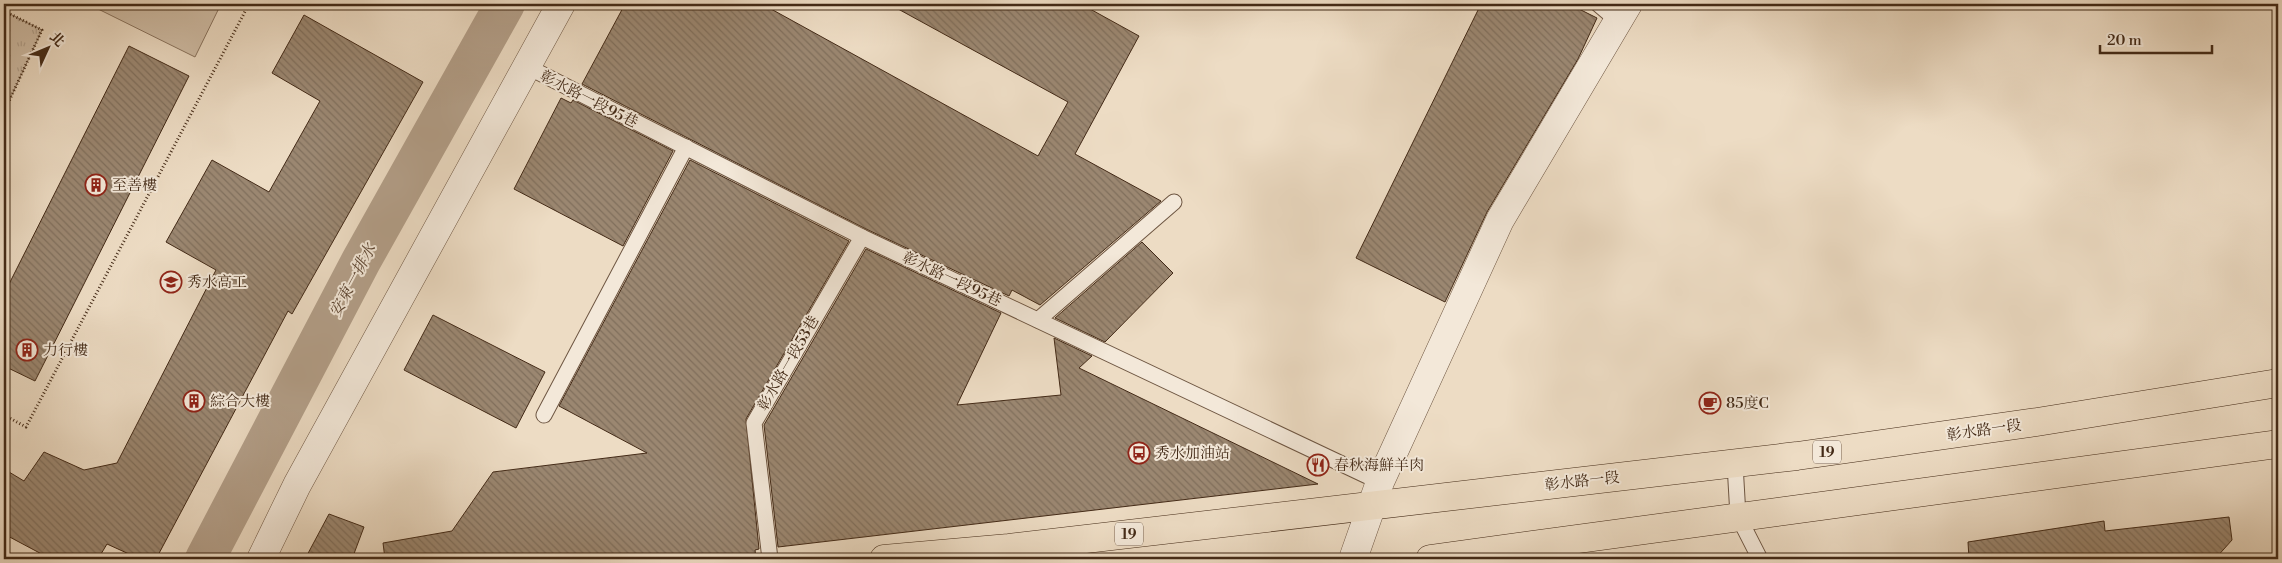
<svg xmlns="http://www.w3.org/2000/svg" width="2282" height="563" font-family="'Libre Bodoni','Noto Serif TC',serif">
<defs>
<pattern id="grass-tufts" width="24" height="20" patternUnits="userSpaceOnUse" patternTransform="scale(1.25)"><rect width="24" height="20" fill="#d0bea7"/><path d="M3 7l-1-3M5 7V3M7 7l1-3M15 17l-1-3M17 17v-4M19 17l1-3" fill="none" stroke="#b4a38f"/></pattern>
<pattern id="building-back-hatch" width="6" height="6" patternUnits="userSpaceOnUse" patternTransform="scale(1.25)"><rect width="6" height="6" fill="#9b8771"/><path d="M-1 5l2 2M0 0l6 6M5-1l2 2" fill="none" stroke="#806f5c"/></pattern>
</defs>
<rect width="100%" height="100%" fill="#eddcc4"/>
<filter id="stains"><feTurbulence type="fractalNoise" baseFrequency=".004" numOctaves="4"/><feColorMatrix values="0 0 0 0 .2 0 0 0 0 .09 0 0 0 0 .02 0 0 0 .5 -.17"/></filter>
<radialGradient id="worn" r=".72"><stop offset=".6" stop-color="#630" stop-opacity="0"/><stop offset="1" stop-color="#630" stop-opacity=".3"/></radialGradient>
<polygon fill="url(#grass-tufts)" stroke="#8a745f" points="4,11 42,30 4,112"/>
<polygon fill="#d0bea7" stroke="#8a745f" points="88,4 221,4 195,57"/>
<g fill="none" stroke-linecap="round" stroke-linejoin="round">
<polyline stroke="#b39f89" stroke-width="40" points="205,559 361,261 505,4"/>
</g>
<g fill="url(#building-back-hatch)" stroke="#432a17">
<polygon points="625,4 762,4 1038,156 1068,102 889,4 1081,4 1139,36 1075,154 1161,201 1040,305 1012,290 1009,296 866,229 582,84"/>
<polygon points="1481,4 1569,4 1597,18 1578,59 1487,212 1445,302 1356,258"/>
<polygon points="304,15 423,82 292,314 288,311 156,559 140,559 107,544 98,559 51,559 4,534 4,469 24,481 44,452 84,470 117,463 216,270 166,242 212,160 269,192 320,101 272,73"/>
<polygon points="129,46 189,76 35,381 4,366 4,294"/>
<polygon points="561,98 571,103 573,100 673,151 623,246 514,189"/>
<polygon points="690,160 849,241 746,419 759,549 755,550 756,558 385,559 383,543 452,531 493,472 647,453 559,406"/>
<polygon points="1142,242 1173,273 1105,342 1055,318"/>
<polygon points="866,249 1001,313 957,405 1061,395 1054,338 1092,356 1079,368 1318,484 778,547 764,425"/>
<polygon points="433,315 545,372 516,428 404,370"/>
<polygon points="329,514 364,527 352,559 305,559"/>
<polygon points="2229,517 2232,540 2215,559 1969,559 1968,542 2104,521 2105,531"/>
</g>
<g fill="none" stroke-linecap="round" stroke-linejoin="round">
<g stroke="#6e5642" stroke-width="17">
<g id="lane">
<polyline points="1598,4 1618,21"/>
<polyline points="528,67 862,237 1380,482"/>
<polyline points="1038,320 1174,202"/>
<polyline points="544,415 686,147"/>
<polyline points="1735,464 1738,516 1760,559"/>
<polyline points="770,559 754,423 862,237"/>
</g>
</g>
<g stroke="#6e5642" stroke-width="29">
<g id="street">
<polyline points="261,559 297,485 561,4"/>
<polyline points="1353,559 1380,482 1500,220 1628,4"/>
</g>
</g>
<g stroke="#432a17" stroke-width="29">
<g id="primary">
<polyline points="884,559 1009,548 1797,456 2037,422 2278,383"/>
<polyline points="1430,559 2278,444"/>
</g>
</g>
<g stroke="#432a17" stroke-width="3" stroke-dasharray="1 2.5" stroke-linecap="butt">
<polyline points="4,11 42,30 4,112"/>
<polyline points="4,415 26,427 249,4"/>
</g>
<use href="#lane" stroke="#f3e8d9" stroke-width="15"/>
<use href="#street" stroke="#f3e8d9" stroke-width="28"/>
<use href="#primary" stroke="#eddcc4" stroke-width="28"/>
</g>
<defs>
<g id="building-ring" transform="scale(1.125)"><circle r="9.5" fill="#f3e8d9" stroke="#8f2418" stroke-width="1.5"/><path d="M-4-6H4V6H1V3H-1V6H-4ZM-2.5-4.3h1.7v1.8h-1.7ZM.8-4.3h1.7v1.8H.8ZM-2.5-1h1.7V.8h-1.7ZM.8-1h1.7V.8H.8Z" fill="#8f2418"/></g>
<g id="school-ring" transform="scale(1.125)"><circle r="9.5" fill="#f3e8d9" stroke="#8f2418" stroke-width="1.5"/><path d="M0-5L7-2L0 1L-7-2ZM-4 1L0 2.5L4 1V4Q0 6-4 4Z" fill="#8f2418"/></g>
<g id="cafe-ring" transform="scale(1.125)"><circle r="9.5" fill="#f3e8d9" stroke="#8f2418" stroke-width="1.5"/><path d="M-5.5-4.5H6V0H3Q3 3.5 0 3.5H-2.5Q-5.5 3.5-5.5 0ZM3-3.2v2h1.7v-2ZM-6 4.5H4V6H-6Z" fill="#8f2418"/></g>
<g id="bus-ring" transform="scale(1.125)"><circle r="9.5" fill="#f3e8d9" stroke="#8f2418" stroke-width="1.5"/><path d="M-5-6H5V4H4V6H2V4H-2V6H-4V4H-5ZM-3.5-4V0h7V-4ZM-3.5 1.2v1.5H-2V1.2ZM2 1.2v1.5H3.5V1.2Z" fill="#8f2418"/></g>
<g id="restaurant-ring" transform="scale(1.125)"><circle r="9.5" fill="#f3e8d9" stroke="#8f2418" stroke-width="1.5"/><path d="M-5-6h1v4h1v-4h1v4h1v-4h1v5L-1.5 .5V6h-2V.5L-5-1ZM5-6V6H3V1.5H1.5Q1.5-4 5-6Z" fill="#8f2418"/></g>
</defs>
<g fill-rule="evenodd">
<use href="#building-ring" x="96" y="185"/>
<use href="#school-ring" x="171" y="282"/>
<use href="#building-ring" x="27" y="350"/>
<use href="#building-ring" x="194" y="401"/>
<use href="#cafe-ring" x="1710" y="403"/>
<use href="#bus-ring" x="1139" y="453"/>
<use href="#restaurant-ring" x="1318" y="465"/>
</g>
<g text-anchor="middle" stroke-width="4" stroke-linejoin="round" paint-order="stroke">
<g fill="#f3e8d9" stroke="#786351" stroke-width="1">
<rect x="1813" y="440.5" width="28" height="23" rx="4"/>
<rect x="1115" y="522.5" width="28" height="23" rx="4"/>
</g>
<g font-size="14" font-weight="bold" fill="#432a17">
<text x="1827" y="457">19</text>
<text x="1129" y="539">19</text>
</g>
<g font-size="15" fill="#432a17" stroke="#f3e8d9">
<text transform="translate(589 99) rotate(27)" y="5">彰水路一段95巷</text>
<text transform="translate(952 279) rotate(25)" y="5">彰水路一段95巷</text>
<text transform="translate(788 363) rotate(-60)" y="5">彰水路一段53巷</text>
<text transform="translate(1984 430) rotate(-8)" y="5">彰水路一段</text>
<text transform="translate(1582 481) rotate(-6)" y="5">彰水路一段</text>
</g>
<g font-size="15" fill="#432a17" stroke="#f3e8d9" text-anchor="start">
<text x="112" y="190">至善樓</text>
<text x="187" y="287">秀水高工</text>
<text x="43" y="355">力行樓</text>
<text x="210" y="406">綜合大樓</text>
<text x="1726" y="408">85度C</text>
<text x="1155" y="458">秀水加油站</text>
<text x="1334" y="470">春秋海鮮羊肉</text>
</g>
<g font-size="16" font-style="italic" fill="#5f4734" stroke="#f3e8d9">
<text transform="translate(352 280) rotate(-62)" y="6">安東一排水</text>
</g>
</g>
<rect width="2282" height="563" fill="none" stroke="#eddcc4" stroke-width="20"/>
<rect x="5" y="5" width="2272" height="553" fill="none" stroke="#432a17" stroke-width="2.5"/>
<rect x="10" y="10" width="2262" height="543" fill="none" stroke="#432a17"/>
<g transform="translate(48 48) rotate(46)" stroke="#f3e8d9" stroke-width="4" paint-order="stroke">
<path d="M0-4L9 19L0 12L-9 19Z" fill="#432a17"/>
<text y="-8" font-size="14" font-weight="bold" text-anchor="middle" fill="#432a17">北</text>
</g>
<path d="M2100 45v8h112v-8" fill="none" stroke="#432a17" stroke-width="2.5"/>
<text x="2107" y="45" font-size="15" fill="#432a17" stroke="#f3e8d9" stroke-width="4" paint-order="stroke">20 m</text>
<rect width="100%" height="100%" filter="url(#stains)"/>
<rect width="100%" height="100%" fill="url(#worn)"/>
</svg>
